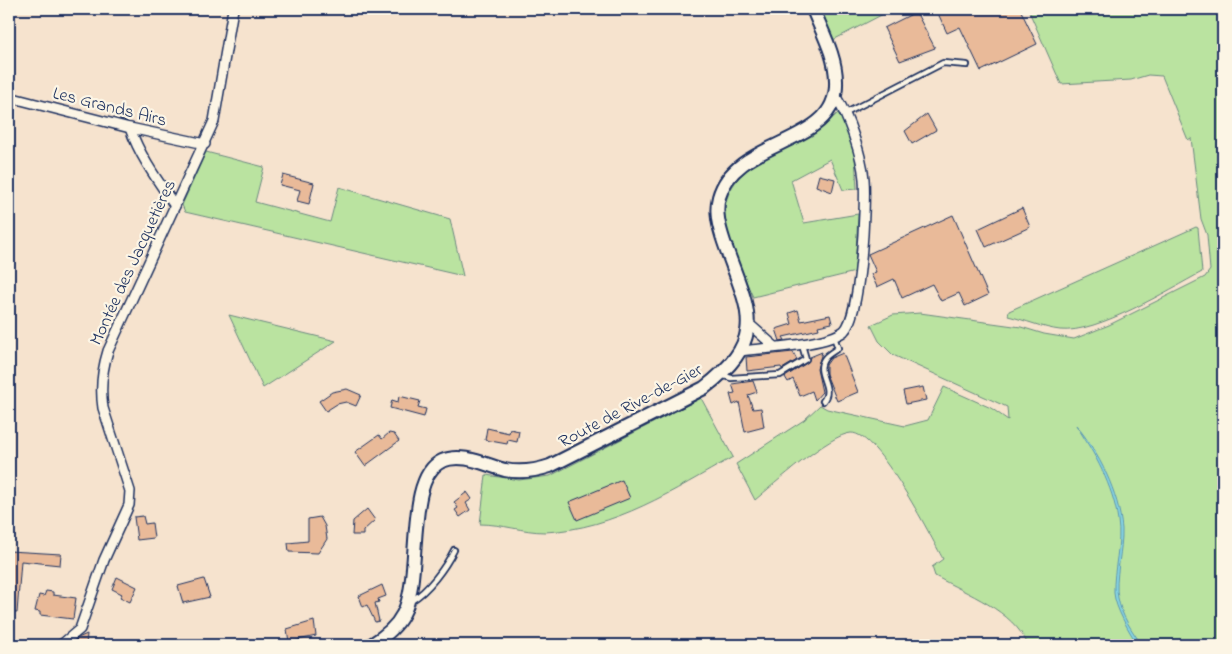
<svg xmlns="http://www.w3.org/2000/svg" width="1232" height="654" font-family="'Indie Flower',sans-serif">
	<style>
		.green { fill: #bae3a0; stroke: #6a897f }
		.water { fill: #88d7e4; stroke: #5c94ae }
		.building { fill: #e9ba99; stroke: #1b2f5e }
		.lines { fill: none; stroke-linecap: round; stroke-linejoin: round }
		.service-casing { stroke: #1b2f5e; stroke-width: 8 }
		.minor-casing { stroke: #1b2f5e; stroke-width: 12 }
		.secondary-casing { stroke: #1b2f5e; stroke-width: 16 }
		.service { stroke: #fcf5e5; stroke-width: 4.5 }
		.minor { stroke: #fcf5e5; stroke-width: 9 }
		.secondary { stroke: #fcf5e5; stroke-width: 12 }
		.labels { text-anchor: middle; stroke-width: 4.5; stroke-linejoin: round; paint-order: stroke }
		.street-label { font-size: 18px; fill: #1b2f5e; stroke: #fcf5e5 }
	</style>
	<rect width="100%" height="100%" fill="#f6e3ce"/>
	<filter id="ink" filterUnits="userSpaceOnUse"><feTurbulence type="fractalNoise" baseFrequency=".02" numOctaves="2"/><feDisplacementMap in="SourceGraphic" scale="10" xChannelSelector="R" yChannelSelector="G"/><feConvolveMatrix kernelMatrix="1 2 1 2 8 2 1 2 1" color-interpolation-filters="sRGB"/></filter>
	<g filter="url(#ink)">
		<g class="green">
			<path d="M821 9H893L833 40Z"/>
			<path d="M1028 9H1223V645H1028C1013 610 967 594 935 576L932 567 943 559C930 535 878 432 851 433 830 434 773 485 755 500L736 464 804 420 820 405 827 409 905 426 928 420 944 387 991 408 1008 420 1007 407 893 355 879 341 871 325 893 315 920 313 1021 327 1044 334 1074 339 1109 325 1205 277 1210 270 1207 235 1201 219 1191 138 1188 140 1162 76 1148 75 1131 80 1061 84Z"/>
			<path d="M838 113 844 115 855 157 857 189 843 190 830 159 791 180 804 223 858 214 855 272 753 297C727 240 699 195 767 156 783 146 802 140 818 130 826 126 832 118 838 113Z"/>
			<path d="M206 152 264 167 255 202 330 222 339 187 450 219 463 276 185 212 182 205Z"/>
			<path d="M1196 227 1198 228 1202 272C1168 290 1097 334 1060 330 1043 328 1025 320 1008 316L1009 311Z"/>
			<path d="M229 315 336 341 263 388Z"/>
			<path d="M701 398 733 457C674 490 615 529 545 532 523 532 502 524 480 524L486 475 519 480 550 476Z"/>
		</g>
		<path class="water" d="M1076 425C1099 453 1119 493 1122 529 1123 549 1114 580 1118 598 1121 615 1132 631 1142 645H1138C1130 633 1115 608 1114 593 1113 568 1122 545 1118 520 1113 486 1095 454 1076 425Z"/>
		<g class="building">
			<path d="M936 9H1020L1037 44 981 71 960 27 947 33Z"/>
			<path d="M916 12 935 48 900 61 884 28Z"/>
			<path d="M927 114 936 130 912 144 905 131Z"/>
			<path d="M283 175 314 183 309 204 297 201 300 190 280 185Z"/>
			<path d="M819 175 835 179 832 192 816 186Z"/>
			<path d="M1022 208 1030 227 986 247 978 229Z"/>
			<path d="M953 215 988 295 965 306 959 293 941 301 932 284 902 298 894 279 877 287 871 274 876 272 868 254Z"/>
			<path d="M798 310 801 321 830 315 832 323 818 326 819 329 783 337 785 340 780 341 776 329 792 324 789 313Z"/>
			<path d="M793 352 797 360 782 369 781 367 747 371 746 357Z"/>
			<path d="M822 352 817 369 822 392 815 400 812 391 800 396 793 379 788 382 785 377 808 362 810 357Z"/>
			<path d="M843 353 858 392 837 401 826 374V365L831 358Z"/>
			<path d="M753 381 757 392 748 395 753 409 761 408 764 427 745 432 739 402 733 405 730 394 735 393 732 384Z"/>
			<path d="M923 387 926 400 906 404 903 391Z"/>
			<path d="M347 389 361 395 356 406 346 402 337 404 326 411 319 401 332 392Z"/>
			<path d="M399 396 420 401 418 407 426 409 424 417 390 408 392 400 398 402Z"/>
			<path d="M487 428 509 433 510 429 519 431 517 442 508 440 507 444 485 440Z"/>
			<path d="M389 433 394 434 399 441 365 466 355 452 379 435 382 439Z"/>
			<path d="M622 480 630 498 577 520 569 502Z"/>
			<path d="M467 492 472 499 466 503 470 510 460 517 455 510 458 508 454 502Z"/>
			<path d="M367 509 375 520 363 531V535H352L353 521Z"/>
			<path d="M143 516 145 524 152 523 154 538 137 540 134 517Z"/>
			<path d="M320 517 325 526 327 539 318 553 289 552 288 543 308 541V519Z"/>
			<path d="M9 551 61 554 60 565 21 561 17 613 9 612Z"/>
			<path d="M117 577 137 587 130 602 120 597 122 594 112 589Z"/>
			<path d="M204 579 210 597 183 603 178 586Z"/>
			<path d="M382 585 386 596 378 599 379 602 375 603 379 621 375 622 367 605 363 607 359 596Z"/>
			<path d="M46 591 53 592V595L76 598 73 619 40 615V612L35 611 39 595 44 596Z"/>
			<path d="M314 621 316 636 289 642 287 629Z"/>
			<path d="M87 634 86 645H70L78 638Z"/>
		</g>
		<g class="lines">
			<defs>
				<g id="service">
					<path d="M846 113 943 63 967 65"/>
					<path d="M721 375 731 378 780 375 806 359 802 345"/>
					<path d="M823 401C835 387 813 373 825 358 828 354 834 351 838 348L834 337"/>
					<path d="M411 601C428 591 445 568 454 550"/>
				</g>
				<g id="minor">
					<path d="M9 97 130 128 205 144"/>
					<path d="M130 128C140 157 158 181 175 206"/>
					<path d="M749 324 774 346"/>
					<path d="M741 351C764 348 827 345 844 331 861 315 866 204 864 179 862 155 848 116 836 97"/>
					<path d="M61 645 80 629 104 560 129 505 130 491 103 408C100 388 102 370 108 351L214 121 233 9"/>
				</g>
				<path id="secondary" d="M371 645C384 637 396 628 403 614 423 577 404 478 442 461 462 452 486 465 505 470 521 473 535 471 550 466L704 388C771 336 747 309 724 242 719 227 715 212 719 197 736 136 839 148 836 81 836 56 822 32 813 9"/>
			</defs>
			<use href="#service" class="service-casing"/>
			<use href="#minor" class="minor-casing"/>
			<use href="#secondary" class="secondary-casing"/>
			<use href="#service" class="service"/>
			<use href="#minor" class="minor"/>
			<use href="#secondary" class="secondary"/>
		</g>
	</g>
	<g class="labels">
		<g class="street-label">
			<text transform="translate(110 106) rotate(14)" y="6">Les Grands Airs</text>
			<text transform="translate(132 262) rotate(-65)" y="6">Montée des Jacquetières</text>
			<text transform="translate(630 405) rotate(-28)" y="6">Route de Rive-de-Gier</text>
		</g>
	</g>
	<rect width="1232" height="654" fill="none" stroke="#fcf5e5" stroke-width="30"/>
	<rect x="15" y="15" width="1202" height="624" fill="none" stroke="#1b2f5e" stroke-width="2" filter="url(#ink)"/>
</svg>
